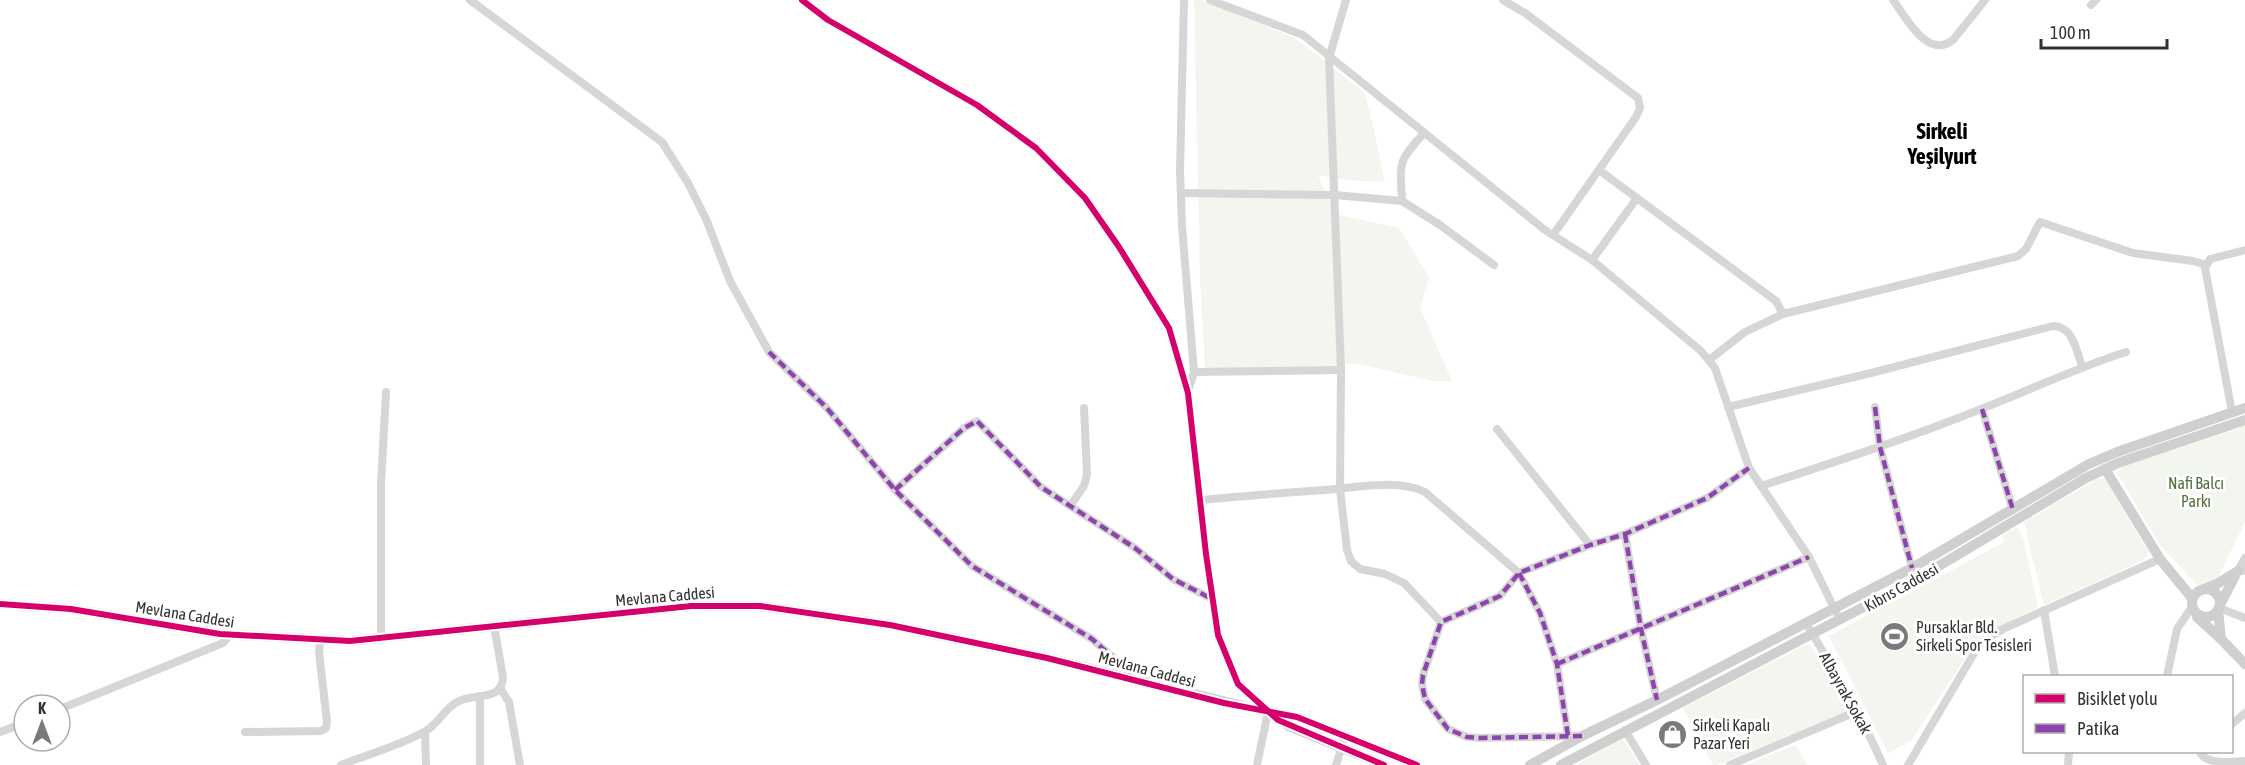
<svg xmlns="http://www.w3.org/2000/svg" width="2245" height="765" font-family="'Asap Condensed',sans-serif">
	<style>
		.green { fill: #f2f6ee }
		.lines { fill: none; stroke-linecap: round; stroke-linejoin: round }
		.street { stroke: #d6d6d6; stroke-width: 8 }
		.secondary { stroke: #cfcfcf; stroke-width: 10 }
		.quiet { stroke: #8e44ad; stroke-width: 4.5; stroke-dasharray: 9 4.5; stroke-linecap: butt }
		.cycleway-casing { stroke: #fff; stroke-width: 10 }
		.cycleway { stroke: #d6006c; stroke-width: 6 }
		.labels { text-anchor: middle; stroke-width: 6; stroke-linejoin: round; paint-order: stroke }
		.park-label { font-size: 16px; fill: #53703c; stroke: #fff }
		.street-label { font-size: 16px; fill: #323232; stroke: #fff }
		.poi-label { font-size: 16px; fill: #323232; stroke: #fff; text-anchor: start }
		.district-label { font-size: 22px; font-weight: bold; fill: #000; stroke: #fff }
	</style>
	<rect width="100%" height="100%" fill="#fff"/>
	<g class="green">
		<path d="M1194 0H1202L1295 38 1364 92 1370 113 1385 182 1345 180 1318 175 1335 214 1399 228 1429 277 1420 308 1452 381H1433L1354 363 1286 371H1205L1200 278Z"/>
		<path d="M2245 426V522L2218 577 2214 581 2197 585 2160 545 2117 473 2122 467Z"/>
		<path d="M2097 479H2105L2149 553 2142 561 2044 605 2024 522Z"/>
		<path d="M2017 527 2023 538 2038 607 1983 635 1977 640 1911 741 1888 753 1829 636 2004 542 2001 536Z"/>
		<path d="M1807 644 1811 645 1849 711 1717 765H1713L1683 708Z"/>
		<path d="M1622 738 1640 765H1576Z"/>
		<path d="M1796 745 1807 765H1746L1790 747Z"/>
	</g>
	<g class="lines">
		<g class="street">
			<path d="M470 0 662 142 688 183 706 219 730 281 769 352 826 407 895 490 972 566 1092 639 1116 660 1132 678"/>
			<path d="M802 0 828 20 977 105 1036 148 1085 198 1119 247 1169 328 1188 393 1206 554 1218 635 1238 684 1268 712 1257 765"/>
			<path d="M1184 0 1180 170 1182 226 1194 372 1188 391"/>
			<path d="M1210 0 1303 35 1545 230 1592 260 1701 351 1715 368 1749 468 1809 557 1840 620"/>
			<path d="M1346 0 1329 58 1341 370 1340 489 1347 550 1351 561 1360 569 1385 574 1404 583 1441 622"/>
			<path d="M1503 0 1525 13 1638 98 1640 108 1636 117 1553 235"/>
			<path d="M1893 0C1906 17 1927 60 1953 40L1985 0"/>
			<path d="M2091 5 2096 0"/>
			<path d="M1599 170 1776 301 1783 314"/>
			<path d="M1181 193 1335 195 1402 201 1440 225 1494 265"/>
			<path d="M1402 201C1400 162 1397 163 1424 133"/>
			<path d="M1592 260 1637 198"/>
			<path d="M1709 360 1745 332 1783 314 2018 256 2026 249 2040 222 2133 253 2193 261 2206 265"/>
			<path d="M1194 372 1341 370"/>
			<path d="M1728 407 1871 373 2053 326C2073 326 2076 350 2082 366"/>
			<path d="M1875 407 1880 447 1912 568"/>
			<path d="M1982 409 2013 510"/>
			<path d="M2232 412 2205 268 2210 259 2245 250"/>
			<path d="M1497 429 1590 545"/>
			<path d="M1761 486C1835 462 1909 438 1981 409 2030 390 2076 368 2126 352"/>
			<path d="M895 490 964 428 977 421 1041 487 1135 548 1173 579 1212 599"/>
			<path d="M1200 500C1241 496 1283 493 1325 490 1353 488 1399 478 1425 492L1519 573 1540 613 1557 664 1568 736"/>
			<path d="M1070 506 1084 486 1087 475 1084 408"/>
			<path d="M1625 534 1641 629 1657 700"/>
			<path d="M2245 558 2238 571H2245"/>
			<path d="M2219 608 2245 618"/>
			<path d="M2044 610 2055 676"/>
			<path d="M1806 623 1858 711 1883 765"/>
			<path d="M381 639V484L386 392"/>
			<path d="M1557 664 1809 557"/>
			<path d="M2167 676 2177 629 2192 607"/>
			<path d="M500 688 509 702 520 765"/>
			<path d="M60 709 223 643 229 635"/>
			<path d="M2232 724 2245 713"/>
			<path d="M1625 730 1646 765"/>
			<path d="M0 732 24 723"/>
			<path d="M245 732 321 731 326 728 327 722 319 652 320 641"/>
			<path d="M425 732 426 765"/>
			<path d="M1579 736 1480 738 1467 737 1448 729 1425 699 1422 684 1423 675 1441 622 1500 596 1519 573 1590 545 1625 534 1707 498 1749 468"/>
			<path d="M2200 752C2206 765 2230 762 2245 761"/>
			<path d="M341 765C369 754 398 746 424 732 438 725 445 707 459 701 475 693 502 702 503 677L494 626"/>
			<path d="M480 765V696"/>
			<path d="M1336 765 1345 737"/>
			<path d="M1730 765 1858 711"/>
			<path d="M1908 765 1976 650 1984 640 2005 628 2160 559"/>
			<path d="M2068 765 2069 752"/>
		</g>
		<g class="secondary">
			<path d="M2105 469 2160 559 2192 598"/>
			<circle cx="2206" cy="603" r="14"/>
			<path d="M2204 589 2217 584 2238 571"/>
			<path d="M0 604 71 609 220 634 350 641 691 606H760L890 625 1047 658 1268 712 1289 726 1384 765"/>
			<path d="M2220 605 2236 574"/>
			<path d="M2197 617 2221 639 2218 610"/>
			<path d="M2221 639 2245 664"/>
			<path d="M1268 712 1297 717 1417 765"/>
			<path d="M1530 765 1582 736 1657 700 1912 568 2089 464 2117 452 2245 408"/>
			<path d="M1561 765 1917 579 2086 478 2118 463 2245 420"/>
		</g>
		<g class="quiet">
			<path d="M769 352 826 407 895 490 972 566 1092 639 1116 660 1132 678"/>
			<path d="M1875 407 1880 447 1912 568"/>
			<path d="M1982 409 2013 510"/>
			<path d="M895 490 964 428 977 421 1041 487 1135 548 1173 579 1212 599"/>
			<path d="M1625 534 1641 629 1657 700"/>
			<path d="M1519 573 1540 613 1557 664 1568 736"/>
			<path d="M1557 664 1809 557"/>
			<path d="M1582 736 1480 738 1467 737 1448 729 1425 699 1422 684 1423 675 1441 622 1500 596 1519 573 1590 545 1625 534 1707 498 1749 468"/>
		</g>
		<defs>
			<g id="cycleway">
				<path d="M802 0 828 20 977 105 1036 148 1085 198 1119 247 1169 328 1188 393 1206 554 1218 635 1238 684 1278 720 1384 765"/>
				<path d="M0 604 71 609 220 634 350 641 691 606H760L890 625 1047 658 1224 703 1297 717 1417 765"/>
			</g>
		</defs>
		<use href="#cycleway" class="cycleway-casing"/>
		<use href="#cycleway" class="cycleway"/>
	</g>
	<defs>
		<symbol id="stadium-disc" viewBox="-11 -11 22 22"><circle r="9.5" fill="#7a7a7a" stroke="#fff"/><path d="M0-5a6.5 5 0 1 0 0 10a6.5 5 0 1 0 0-10ZM-3.5-1.8h7v3.6h-7Z" fill="#fff"/></symbol>
		<symbol id="shop-disc" viewBox="-11 -11 22 22"><circle r="9.5" fill="#7a7a7a" stroke="#fff"/><path d="M-5-2.5h2.3a2.7 3.5 0 0 1 5.4 0H5L5.5 6h-11ZM-1.5-2.5h3a1.5 2.3 0 0 0-3 0Z" fill="#fff"/></symbol>
	</defs>
	<g fill-rule="evenodd">
		<use href="#stadium-disc" x="1878" y="620" width="33" height="33"/>
		<use href="#shop-disc" x="1656" y="718" width="33" height="33"/>
	</g>
	<g class="labels">
		<g class="park-label">
			<text x="2196" y="489">Nafi Balcı<tspan x="2196" dy="18">Parkı</tspan></text>
		</g>
		<g class="street-label">
			<text transform="translate(1901 587) rotate(-29)" y="6">Kıbrıs Caddesi</text>
			<text transform="translate(665 596) rotate(-5)" y="6">Mevlana Caddesi</text>
			<text transform="translate(185 614) rotate(9)" y="6">Mevlana Caddesi</text>
			<text transform="translate(1147 669) rotate(15)" y="6">Mevlana Caddesi</text>
			<text transform="translate(1846 693) rotate(61)" y="6">Albayrak Sokak</text>
		</g>
		<g class="poi-label">
			<text x="1916" y="633">Pursaklar Bld.<tspan x="1916" dy="18">Sirkeli Spor Tesisleri</tspan></text>
			<text x="1693" y="731">Sirkeli Kapalı<tspan x="1693" dy="18">Pazar Yeri</tspan></text>
		</g>
		<g class="district-label">
			<text x="1942" y="139">Sirkeli<tspan x="1942" dy="25">Yeşilyurt</tspan></text>
		</g>
	</g>
	<rect x="2023" y="675" width="210" height="78" fill="#ffffff" stroke="#adadad" stroke-width="1.5"/>
	<rect x="2035" y="694" width="30" height="9" fill="#d6006c" stroke="#adadad" stroke-width="1.5"/>
	<text x="2077" y="705" font-size="18" fill="#323232">Bisiklet yolu</text>
	<rect x="2035" y="724" width="30" height="9" fill="#8e44ad" stroke="#adadad" stroke-width="1.5"/>
	<text x="2077" y="735" font-size="18" fill="#323232">Patika</text>
	<g transform="translate(42 723)"><circle r="28" fill="#ffffff" stroke="#adadad" stroke-width="1.5"/>
	<path d="M0-4.5L10 22L0 15L-10 22Z" fill="#7a7a7a"/>
	<text y="-9" font-size="16" font-weight="bold" text-anchor="middle" fill="#323232">K</text>
	</g>
	<path d="M2041 39v9h126v-9" fill="none" stroke="#323232" stroke-width="3"/>
	<text x="2050" y="39" font-size="18" fill="#323232" stroke="#ffffff" stroke-width="4.5" paint-order="stroke">100 m</text>
</svg>
